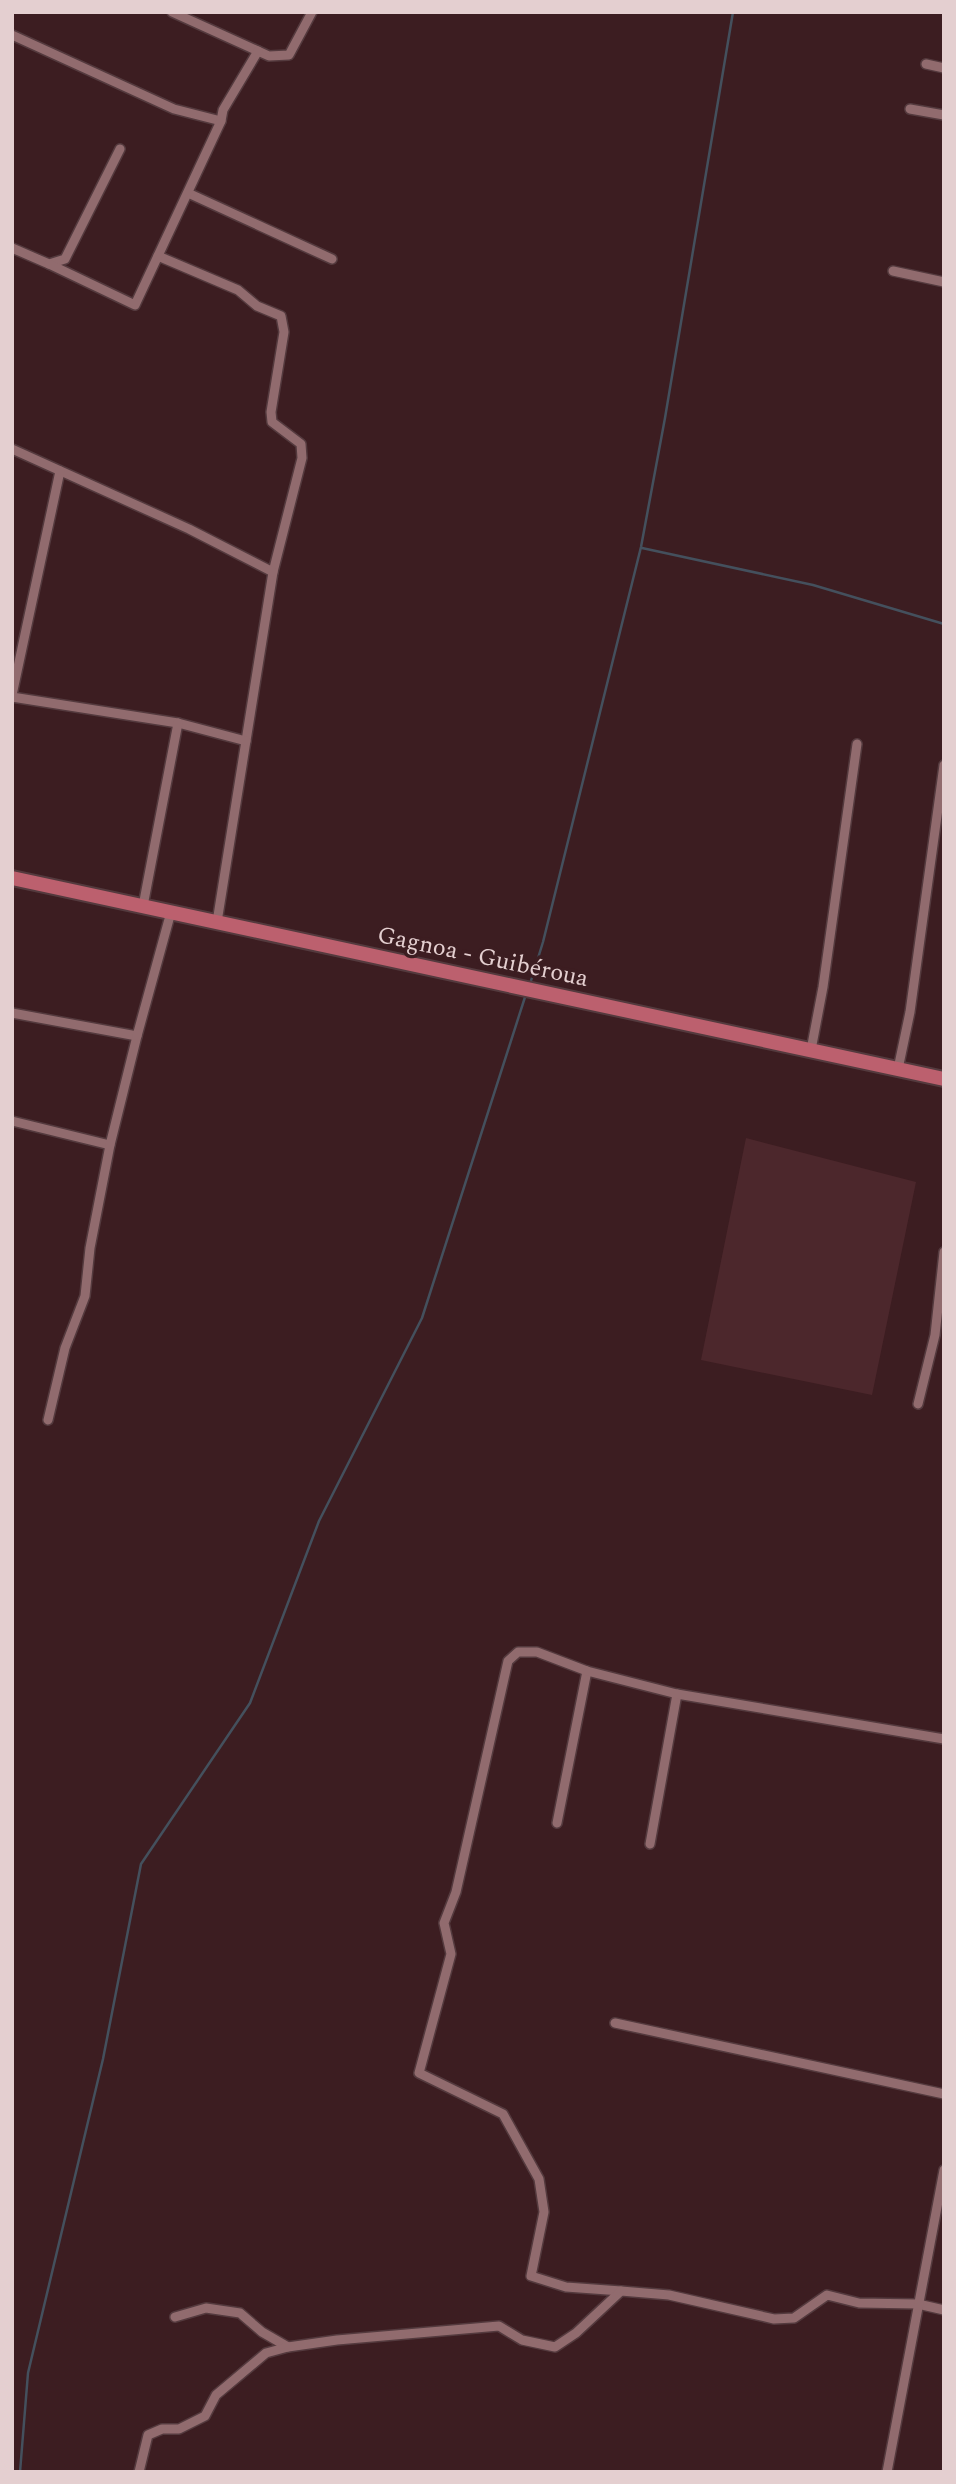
<svg xmlns="http://www.w3.org/2000/svg" width="956" height="2484" font-family="Spectral,serif">
	<style>
		.built { fill: #4c272c }
		.lines { fill: none; stroke-linecap: round; stroke-linejoin: round }
		.stream { stroke: #44505d; stroke-width: 2.5 }
		.minor-casing { stroke: #543a3e; stroke-width: 12 }
		.primary-casing { stroke: #543a3e; stroke-width: 18 }
		.minor { stroke: #916b6e; stroke-width: 9 }
		.primary { stroke: #bc606e; stroke-width: 14 }
		.labels { text-anchor: middle; stroke-width: 7; stroke-linejoin: round; paint-order: stroke }
		.street-label { font-size: 24px; fill: #e4cfd0; stroke: #3c1d21 }
	</style>
	<rect width="100%" height="100%" fill="#3c1d21"/>
	<path class="built" d="M746 1138 916 1182 872 1395 701 1360Z"/>
	<g class="lines">
		<g class="stream">
			<path d="M642 548 813 585 944 624"/>
			<path d="M530 984 543 942 641 547 665 418 733 12"/>
			<path d="M20 2472 28 2373 103 2059 141 1864 250 1703 319 1521 422 1318 526 994"/>
		</g>
		<defs>
			<g id="minor">
				<path d="M172 12 269 56 289 55 312 12"/>
				<path d="M12 35 174 109 221 121"/>
				<path d="M926 64 944 68"/>
				<path d="M910 109 944 115"/>
				<path d="M188 193 332 259"/>
				<path d="M12 248 49 264 65 259 120 149"/>
				<path d="M158 256 238 290 257 306 281 316 284 332 271 412 272 422 301 444 302 458 273 572 217 922"/>
				<path d="M49 264 135 305 221 121 223 110 258 51"/>
				<path d="M893 271 944 282"/>
				<path d="M12 449 189 529 273 572"/>
				<path d="M12 695 60 471"/>
				<path d="M12 697 178 723 246 741"/>
				<path d="M143 906 178 723"/>
				<path d="M12 1013 137 1036"/>
				<path d="M811 1050 823 987 857 744"/>
				<path d="M898 1069 910 1012 944 765"/>
				<path d="M12 1121 110 1145"/>
				<path d="M918 1404 935 1335 944 1252"/>
				<path d="M48 1420 65 1348 85 1296 90 1248 110 1145 137 1036 171 912"/>
				<path d="M557 1823 587 1671"/>
				<path d="M650 1844 677 1694"/>
				<path d="M615 2023 944 2094"/>
				<path d="M621 2291 566 2287 531 2276 544 2212 539 2179 503 2114 419 2073 451 1954 444 1923 456 1892 508 1661 518 1652H537L587 1671 677 1694 944 1739"/>
				<path d="M175 2317 206 2308 240 2313 262 2332 288 2347"/>
				<path d="M139 2472 148 2435 162 2429H179L205 2416 216 2395 266 2353 288 2347 337 2340 499 2326 522 2340 555 2347 576 2333 621 2291 669 2295 774 2319 794 2318 827 2295 859 2303 918 2304 944 2310"/>
				<path d="M887 2472 944 2170"/>
			</g>
			<path id="primary" d="M12 878 944 1079"/>
		</defs>
		<use href="#minor" class="minor-casing"/>
		<use href="#primary" class="primary-casing"/>
		<use href="#minor" class="minor"/>
		<use href="#primary" class="primary"/>
	</g>
	<g class="labels">
		<g class="street-label">
			<text transform="translate(483 956) rotate(12)" y="8">Gagnoa - Guibéroua</text>
		</g>
	</g>
	<rect width="956" height="2484" fill="none" stroke="#e4cfd0" stroke-width="28"/>
</svg>
